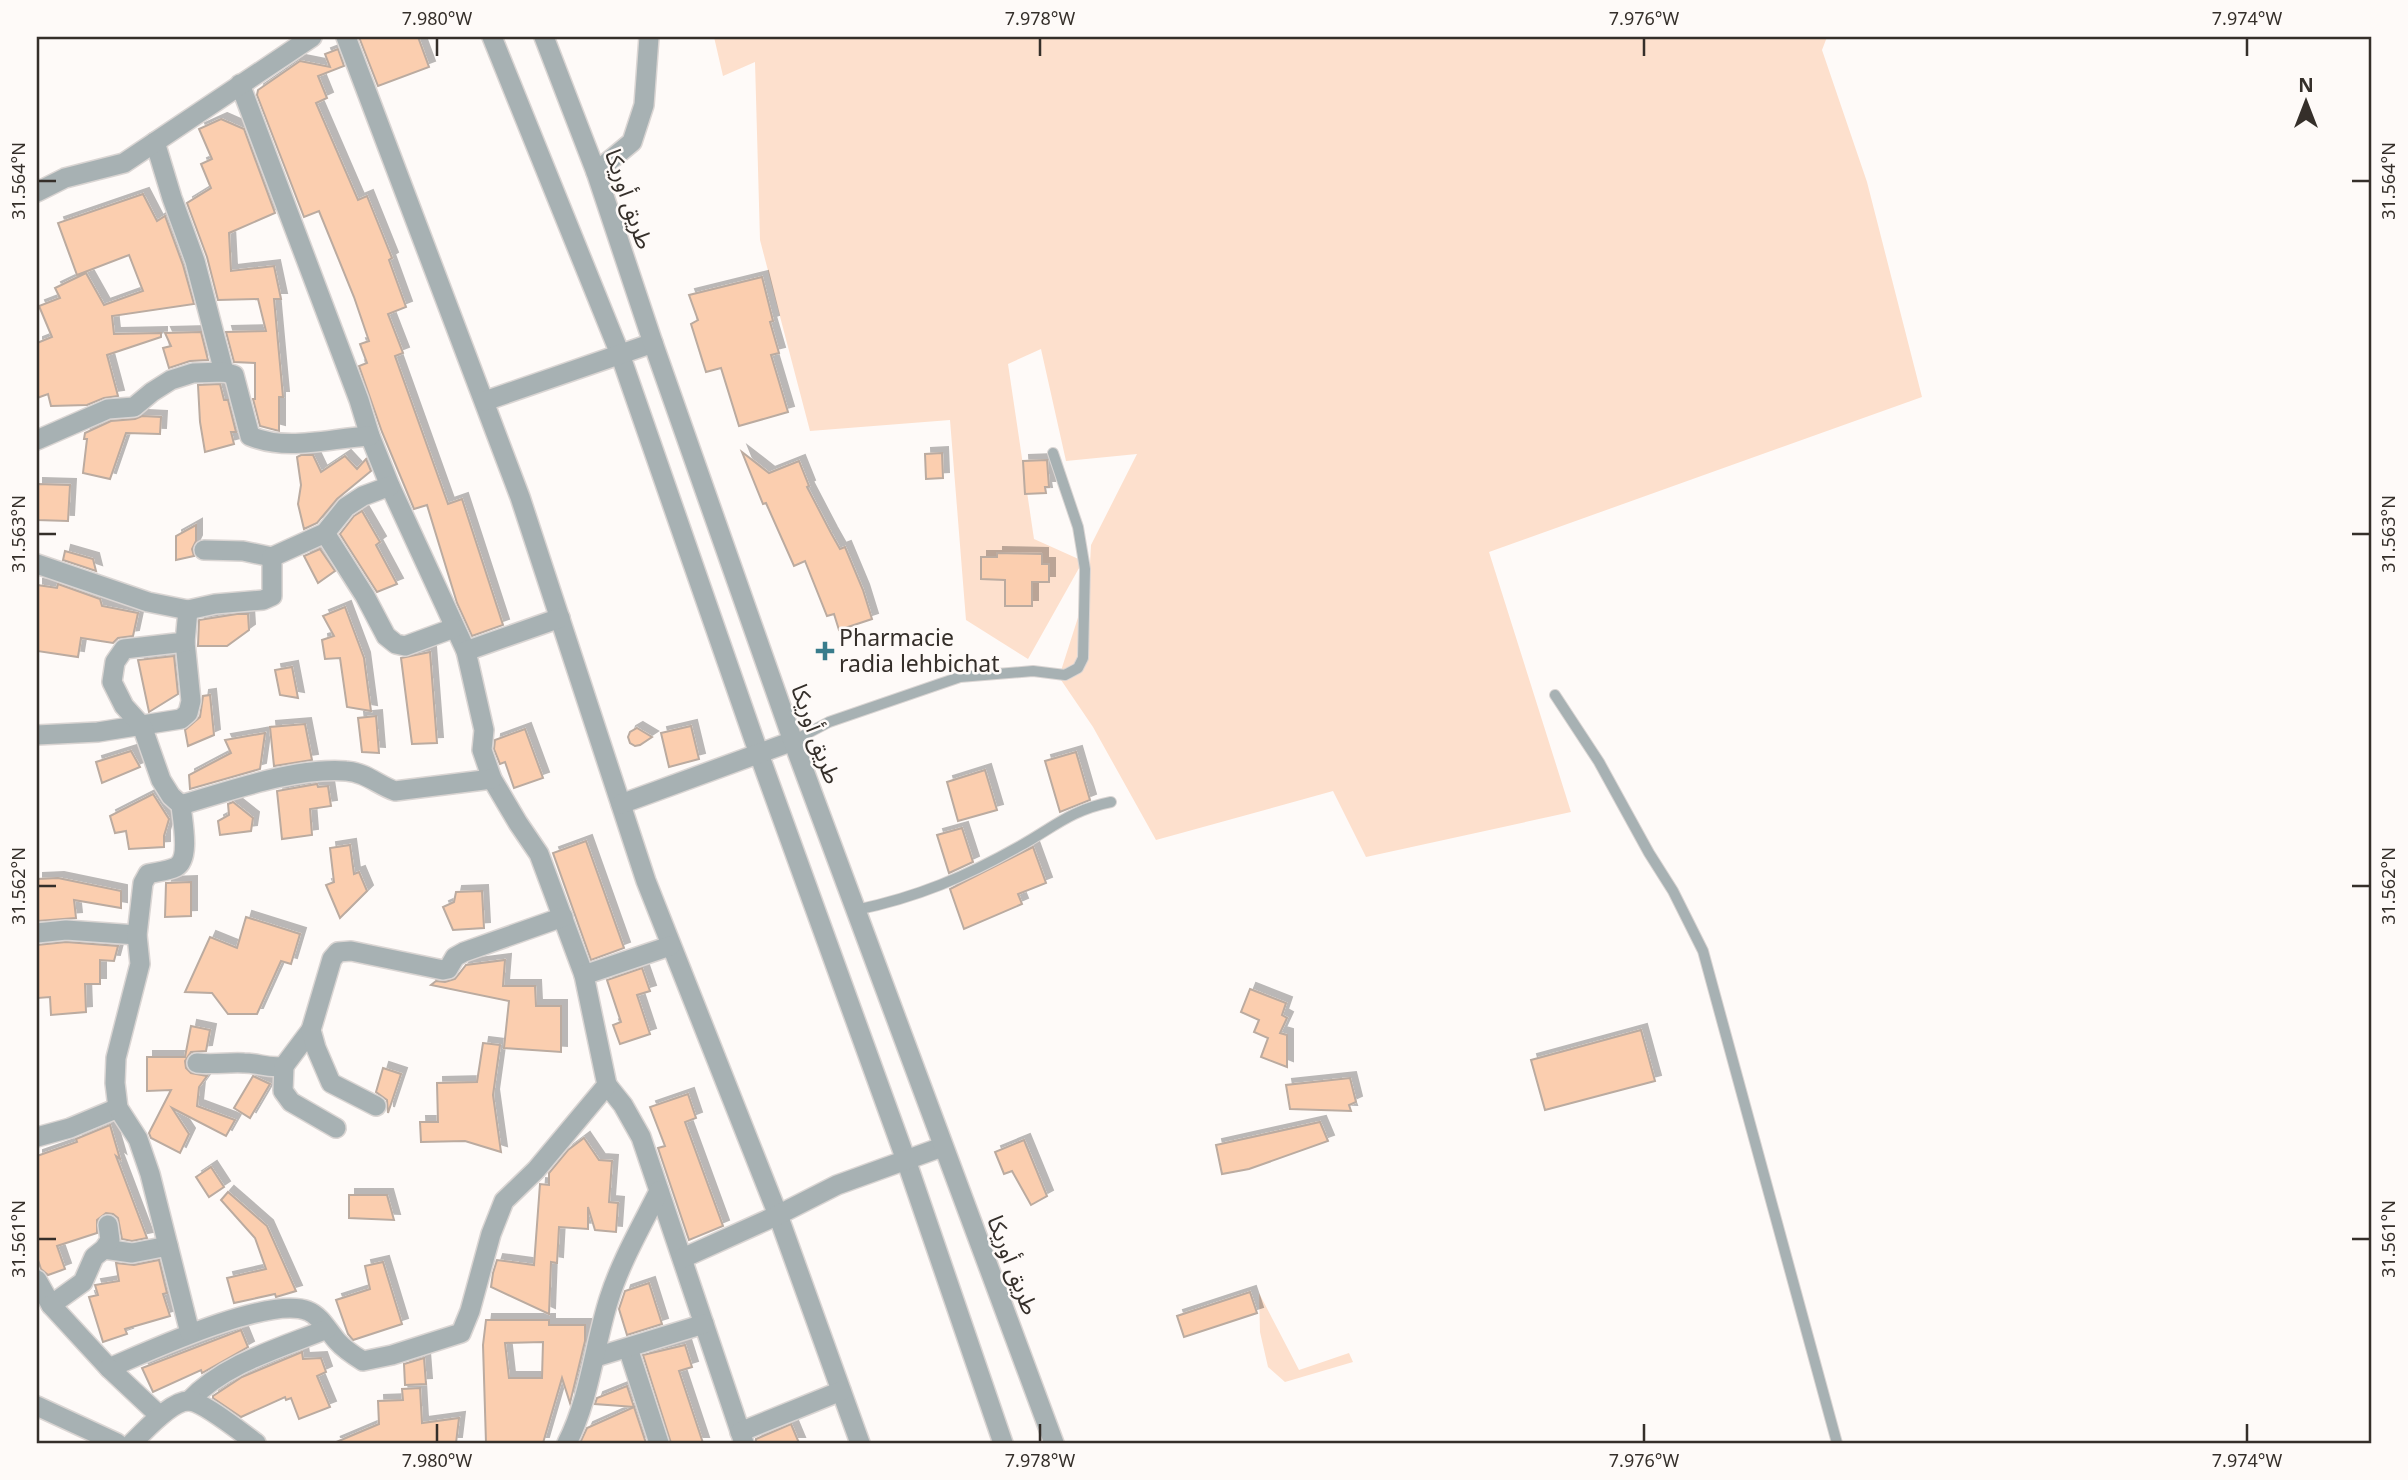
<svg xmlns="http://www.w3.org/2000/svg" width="2408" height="1480" font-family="'Noto Sans','Noto Sans Arabic',sans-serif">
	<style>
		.green { fill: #fde0cd }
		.building { fill: #fbceaf; stroke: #bbaba0; stroke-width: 2; fill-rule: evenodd; filter: url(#shadow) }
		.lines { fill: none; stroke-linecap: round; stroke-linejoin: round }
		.service-casing { stroke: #dad5d3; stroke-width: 12 }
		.minor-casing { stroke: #dad5d3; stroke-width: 22 }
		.tertiary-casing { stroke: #dad5d3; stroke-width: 22 }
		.service { stroke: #a7b1b3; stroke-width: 10 }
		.minor { stroke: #a7b1b3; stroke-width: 19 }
		.tertiary { stroke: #a7b1b3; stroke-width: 19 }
		.ticks { fill: none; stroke: #352f2a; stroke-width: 2.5 }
		.poi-dot { fill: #387c8c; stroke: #fefaf8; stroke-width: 2.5 }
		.labels { text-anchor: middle; stroke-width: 5; stroke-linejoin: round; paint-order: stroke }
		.street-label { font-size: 23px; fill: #352f2a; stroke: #fefaf8 }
		.poi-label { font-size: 23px; fill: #352f2a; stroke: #fefaf8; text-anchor: start }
		.neatline { fill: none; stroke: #352f2a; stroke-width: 2.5 }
		.ticks-label { font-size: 18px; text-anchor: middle; fill: #352f2a }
	</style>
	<defs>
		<filter id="shadow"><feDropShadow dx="6" dy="-6" stdDeviation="0" flood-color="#0004"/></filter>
	</defs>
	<rect width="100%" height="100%" fill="#fefaf8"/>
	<g class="green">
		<path d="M714 37H1827L1822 50 1867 182 1922 397 1489 552 1571 812 1366 857 1333 791 1156 840 1093 727 1059 677 1089 583 1091 545 1137 454 1066 461 1041 349 1008 364 1034 539 1083 561 1028 659 966 620 950 420 810 431 760 240 755 62 723 76Z"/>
		<path d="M1259 1293 1299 1370 1349 1353 1353 1362 1285 1382 1268 1367 1260 1332Z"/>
	</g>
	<g class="building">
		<path d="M359 37H418L429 67 378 86Z"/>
		<path d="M338 49 344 66 318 76 327 98 316 103 358 200 367 196 392 258 389 260 406 307 388 314 403 353 395 356 448 504 462 499 503 625 472 636 457 603 427 505 414 509 382 432 359 366 367 363 360 344 369 341 354 297 319 211 304 217 257 95 258 90 300 61 330 67 325 54Z"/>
		<path d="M221 119 244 129 275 213 229 233 231 271 274 266 281 299H274L283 397H279V431L260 426 253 399H255V363L234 362 226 332 266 331 258 299 218 300 207 257 187 203 211 188 201 164 212 159 199 129Z"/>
		<path d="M143 194 157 221 165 216 183 265 194 304 112 316 114 334 161 333V337L107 355 118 396 104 398 87 405 51 406 48 394 37 398V343L52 337 39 306 60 298 55 288 86 273 104 305 143 291 129 255 77 275 58 223Z"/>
		<path d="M762 277 773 321 770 322 779 353 771 355 788 412 739 426 721 368 706 372 691 324 698 320 689 295Z"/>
		<path d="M201 332 208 360 190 361 169 368 163 348 171 346 165 333Z"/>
		<path d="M220 384 224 400H228L236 432H231L234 444 205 452 200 422 198 385Z"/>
		<path d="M142 416 161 417 160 434 126 433 110 479 83 473 87 439H84L85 433 111 421 135 419Z"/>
		<path d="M742 452 769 473 799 461 809 486 807 487 831 533 840 549 845 547 863 590 872 619 839 630 834 614 827 616 805 561 794 566 766 503 763 504Z"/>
		<path d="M942 453 943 478 926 479 925 454Z"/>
		<path d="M301 455H313L321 472 345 456 357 469 366 459 371 471 337 499 317 523 304 529 298 504 301 485 297 457Z"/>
		<path d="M1047 460 1049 487H1045L1046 493 1025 494 1023 461Z"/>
		<path d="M37 484 70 485 68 521 37 520Z"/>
		<path d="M362 511 380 542 376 545 397 584 377 592 340 534 354 516Z"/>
		<path d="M196 525V541L192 549 194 556 176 560V536Z"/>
		<path d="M320 549 335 571 318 583 304 556Z"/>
		<path d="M65 551 93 559 96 571 63 560Z"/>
		<path d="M997 553 1042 554V564H1049V582H1032V606H1005V580L981 579V557H997Z"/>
		<path d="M58 584 100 599 102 606 138 613 133 636 118 638 113 643 81 638 78 657 37 651V585L57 588Z"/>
		<path d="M345 607 364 658 371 711 347 707 340 658 325 659 322 640 334 636 323 616Z"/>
		<path d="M237 614H248L249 630 227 646H198L199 620Z"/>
		<path d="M430 652 437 743 412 744 401 658Z"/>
		<path d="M174 656 178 694 149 712 138 660Z"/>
		<path d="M292 667 298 698 280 695 275 670Z"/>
		<path d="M210 695 214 735 188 746 185 730 200 717 203 696Z"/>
		<path d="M376 716 379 753 362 752 358 718Z"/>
		<path d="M305 724 312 760 274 766 270 727Z"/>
		<path d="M691 726 699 759 669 767 661 733Z"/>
		<path d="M637 728 652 737 640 745 635 746 630 743 628 737 630 732Z"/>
		<path d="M525 729 543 778 514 788 505 762 500 764 494 749 495 740Z"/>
		<path d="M265 733 260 769 190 789 189 775 231 753 225 740Z"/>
		<path d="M131 751 140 767 102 783 96 762Z"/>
		<path d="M1076 752 1090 800 1060 812 1045 761Z"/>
		<path d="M985 770 997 810 958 821 947 782Z"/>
		<path d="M317 784 318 787 328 786 331 806 310 809 312 835 282 839 277 791Z"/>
		<path d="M153 794 169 819 164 836V847L129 849 126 831 115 833 110 816Z"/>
		<path d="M233 802 253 818 251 831 220 835 218 821 229 815 228 804Z"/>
		<path d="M962 828 973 862 949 873 937 835Z"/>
		<path d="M586 841 624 948 591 960 553 853Z"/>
		<path d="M350 845 354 874 359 872 367 891 340 918 326 885 334 882 330 848Z"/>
		<path d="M1033 847 1046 883 1018 894 1022 904 964 929 950 889Z"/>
		<path d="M58 878 121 891V908L74 900 76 918 37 921V879Z"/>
		<path d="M191 882V916L165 917 166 883Z"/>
		<path d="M482 891 484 928 453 930 443 907 454 902 456 892Z"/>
		<path d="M246 917 300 934 291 964 281 961 257 1014H228L212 993 185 992 210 937 237 948Z"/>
		<path d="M66 942 118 946 114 961 100 960V984H85L86 1012 51 1015 50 997 38 998 37 945Z"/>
		<path d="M505 960 503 986H535L536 1006H561V1052L504 1048 509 1001 431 985 436 981 445 982 455 979 466 965Z"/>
		<path d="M642 968 650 991 637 995 650 1034 620 1044 613 1025 621 1022 607 980Z"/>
		<path d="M1250 989 1286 1003 1282 1015 1287 1018 1280 1033 1287 1035V1067L1261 1057 1268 1038 1254 1032 1259 1020 1241 1012Z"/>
		<path d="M191 1026 210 1030 206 1051 191 1052 185 1061 186 1068 191 1073 207 1076 199 1087 197 1106 235 1120 226 1136 172 1108 189 1134 180 1153 151 1138 149 1133 171 1090 147 1091V1057H185Z"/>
		<path d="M1641 1030 1655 1081 1545 1110 1531 1060Z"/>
		<path d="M483 1043 500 1045 493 1095 501 1152 465 1141 421 1142 420 1122H438L437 1083 477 1082Z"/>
		<path d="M383 1068 401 1074 388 1113 387 1100 376 1092Z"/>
		<path d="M253 1076 270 1084 250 1118 234 1108Z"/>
		<path d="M1350 1078 1356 1102 1349 1105 1351 1111 1290 1109 1286 1085Z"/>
		<path d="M688 1094 696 1118 685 1122 723 1226 689 1240 658 1148 665 1146 650 1107Z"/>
		<path d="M1320 1122 1328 1141 1249 1169 1222 1174 1216 1145Z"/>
		<path d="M110 1125 120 1159 116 1156 147 1238 132 1241 122 1239 118 1218 113 1214 106 1213 97 1220V1233L57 1246 65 1269 48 1275 41 1269 37 1257V1156L77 1142 76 1139Z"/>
		<path d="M584 1138 599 1160 612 1161 609 1202 618 1203 616 1232 595 1230 588 1207V1229L559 1227 557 1263 551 1262 549 1314 491 1287 493 1273 497 1260 534 1265 540 1184 549 1185V1173L568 1150Z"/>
		<path d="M1024 1140 1047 1196 1031 1205 1012 1171 1004 1174 995 1152Z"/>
		<path d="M211 1167 224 1187 209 1197 196 1177Z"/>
		<path d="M228 1192 267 1226 296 1291 276 1297 275 1294 234 1303 227 1278 266 1269 255 1238 221 1200Z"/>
		<path d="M349 1195H387L394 1220 349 1218Z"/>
		<path d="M159 1260 167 1293 163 1294 170 1316 125 1329 127 1334 103 1342 89 1297 98 1295 95 1285 119 1281 116 1263 134 1265Z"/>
		<path d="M383 1262 402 1324 353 1340 348 1334 336 1300 370 1289 365 1266Z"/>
		<path d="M649 1283 662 1324 627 1335 619 1309 625 1291Z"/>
		<path d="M1250 1292 1257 1313 1184 1337 1177 1316Z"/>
		<path d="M486 1320H549V1325H585V1341L570 1403 562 1378 543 1443H486L483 1345ZM543 1342 542 1378H509L505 1343Z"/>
		<path d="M241 1330 248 1347 202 1373 201 1370 153 1392 142 1368Z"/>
		<path d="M685 1345 692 1367 679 1371 703 1443H671L643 1355Z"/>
		<path d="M302 1352 303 1359 321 1358 326 1372 317 1376 330 1407 299 1419 291 1398 286 1400 285 1397 241 1417 213 1398V1396L242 1377Z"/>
		<path d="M424 1358 426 1384 405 1385 404 1364Z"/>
		<path d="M627 1386 634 1407 595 1404 597 1398Z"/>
		<path d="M420 1388 422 1423 459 1418 456 1443H334L379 1424 378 1401 403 1400 402 1389Z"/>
		<path d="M634 1407 646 1443H580L587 1428Z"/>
		<path d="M791 1424 799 1443H756V1439Z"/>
	</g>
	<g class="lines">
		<defs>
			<g id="service">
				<path d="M1555 695 1599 762 1649 853 1673 891 1703 951 1837 1443"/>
				<path d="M793 741 829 722 960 677 1033 671 1065 675 1078 668 1083 658 1085 569 1078 527 1053 453"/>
				<path d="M856 910C918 897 965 877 1020 846 1054 827 1071 810 1111 802"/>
			</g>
			<g id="minor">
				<path d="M346 37 520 497 646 881 778 1215 860 1443"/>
				<path d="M492 37 620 354 759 754 906 1160 1003 1443"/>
				<path d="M240 84 359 400 370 436 390 486 466 651"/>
				<path d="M155 142 172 198 195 261 224 372"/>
				<path d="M596 172 632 142 644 105 649 37"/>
				<path d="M37 192 65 178 124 163 312 37"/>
				<path d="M485 401 653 343"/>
				<path d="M37 440 108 409 134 407 152 392 171 380 193 373 224 372 234 375 250 436C288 452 330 438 370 436"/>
				<path d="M325 533 365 596 386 636 396 644 405 646 454 628"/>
				<path d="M204 550 243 551 272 557"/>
				<path d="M37 564 148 602 188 610"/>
				<path d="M560 618 466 651 484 730 482 750 492 779 518 823 539 854 584 975"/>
				<path d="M37 735 98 732 181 719 188 713 191 701 185 642"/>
				<path d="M621 804 793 741"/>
				<path d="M181 805C229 791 296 767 346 771 365 772 378 785 395 791L492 779"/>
				<path d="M37 933 66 930 137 935"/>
				<path d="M197 1063C215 1065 228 1062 244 1063 258 1063 270 1069 284 1066L311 1030"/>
				<path d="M284 1066 283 1091 291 1102 336 1128"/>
				<path d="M607 1085 623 1105 641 1137 744 1443"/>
				<path d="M376 1106 331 1083 316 1048 311 1030 332 959 338 952 351 951 443 970 448 969 455 957 464 952 563 917"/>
				<path d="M37 1137 70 1128 118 1108"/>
				<path d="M104 1249 132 1253 168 1246"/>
				<path d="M683 1258 778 1215 837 1185 942 1147"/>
				<path d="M37 1280 51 1305 109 1368C149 1351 269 1295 308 1311 321 1316 328 1331 337 1341 344 1349 353 1355 363 1361L392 1355 461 1333 470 1311 491 1234 504 1201 536 1170 607 1085 584 975 670 946"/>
				<path d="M51 1305 83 1282 94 1257 104 1249 110 1240 108 1225"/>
				<path d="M190 1333 150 1174 138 1139 118 1108 115 1083 116 1058 140 964 137 935 143 883 148 874C156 872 168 871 176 867 191 859 182 819 181 805L171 796 161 780 142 726 124 706 112 682 115 662 124 649 185 642 188 610 215 604 263 600 272 596V557L325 533 346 507 363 496 390 486"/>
				<path d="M628 1348 659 1443"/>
				<path d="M596 1357 704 1324"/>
				<path d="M109 1368 160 1416"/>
				<path d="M189 1401C225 1363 280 1348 327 1329"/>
				<path d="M37 1406 117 1443"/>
				<path d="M740 1432 841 1391"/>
				<path d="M132 1443C144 1432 172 1399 190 1401 205 1403 242 1433 256 1443"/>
				<path d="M567 1443C590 1398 594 1346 609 1299 621 1261 641 1227 659 1191"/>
			</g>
			<path id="tertiary" d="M544 37 596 172 653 343 793 741 1054 1443"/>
		</defs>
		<use href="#service" class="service-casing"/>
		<use href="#minor" class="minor-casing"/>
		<use href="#tertiary" class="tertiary-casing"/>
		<use href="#service" class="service"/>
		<use href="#minor" class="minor"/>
		<use href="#tertiary" class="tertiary"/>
	</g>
	<path class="ticks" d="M437 38V56M1040 38V56M1644 38V56M2247 38V56M38 181H56M2352 181H2370M38 534H56M2352 534H2370M38 886H56M2352 886H2370M38 1239H56M2352 1239H2370M437 1424V1442M1040 1424V1442M1644 1424V1442M2247 1424V1442"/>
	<path class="poi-dot" d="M821.5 640.5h7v7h7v7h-7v7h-7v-7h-7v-7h7z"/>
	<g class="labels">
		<g class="street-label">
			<text transform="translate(629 199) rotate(71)" y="8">طريق أوريكا</text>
			<text transform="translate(816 734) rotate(70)" y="8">طريق أوريكا</text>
			<text transform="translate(1013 1265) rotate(69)" y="8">طريق أوريكا</text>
		</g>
		<g class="poi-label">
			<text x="839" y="646">Pharmacie<tspan x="839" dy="26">radia lehbichat</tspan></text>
		</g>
	</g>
	<rect width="2408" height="1480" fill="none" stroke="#fefaf8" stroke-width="77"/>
	<g transform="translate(2306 102)" stroke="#fefaf8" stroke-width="5" paint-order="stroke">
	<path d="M0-5L12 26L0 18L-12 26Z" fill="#352f2a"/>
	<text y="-10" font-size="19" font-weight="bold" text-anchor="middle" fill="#352f2a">N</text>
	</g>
	<rect x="38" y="38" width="2332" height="1404" class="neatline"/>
	<g class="ticks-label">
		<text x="437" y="25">7.980°W</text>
		<text x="1040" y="25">7.978°W</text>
		<text x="1644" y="25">7.976°W</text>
		<text x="2247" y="25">7.974°W</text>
		<text transform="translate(19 181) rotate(-90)" y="6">31.564°N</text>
		<text transform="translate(2389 181) rotate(-90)" y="6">31.564°N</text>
		<text transform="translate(19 534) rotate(-90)" y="6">31.563°N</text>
		<text transform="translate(2389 534) rotate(-90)" y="6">31.563°N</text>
		<text transform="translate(19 886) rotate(-90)" y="6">31.562°N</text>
		<text transform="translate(2389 886) rotate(-90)" y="6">31.562°N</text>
		<text transform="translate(19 1239) rotate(-90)" y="6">31.561°N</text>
		<text transform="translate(2389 1239) rotate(-90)" y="6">31.561°N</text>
		<text x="437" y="1467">7.980°W</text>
		<text x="1040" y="1467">7.978°W</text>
		<text x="1644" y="1467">7.976°W</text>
		<text x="2247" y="1467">7.974°W</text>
	</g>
</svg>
